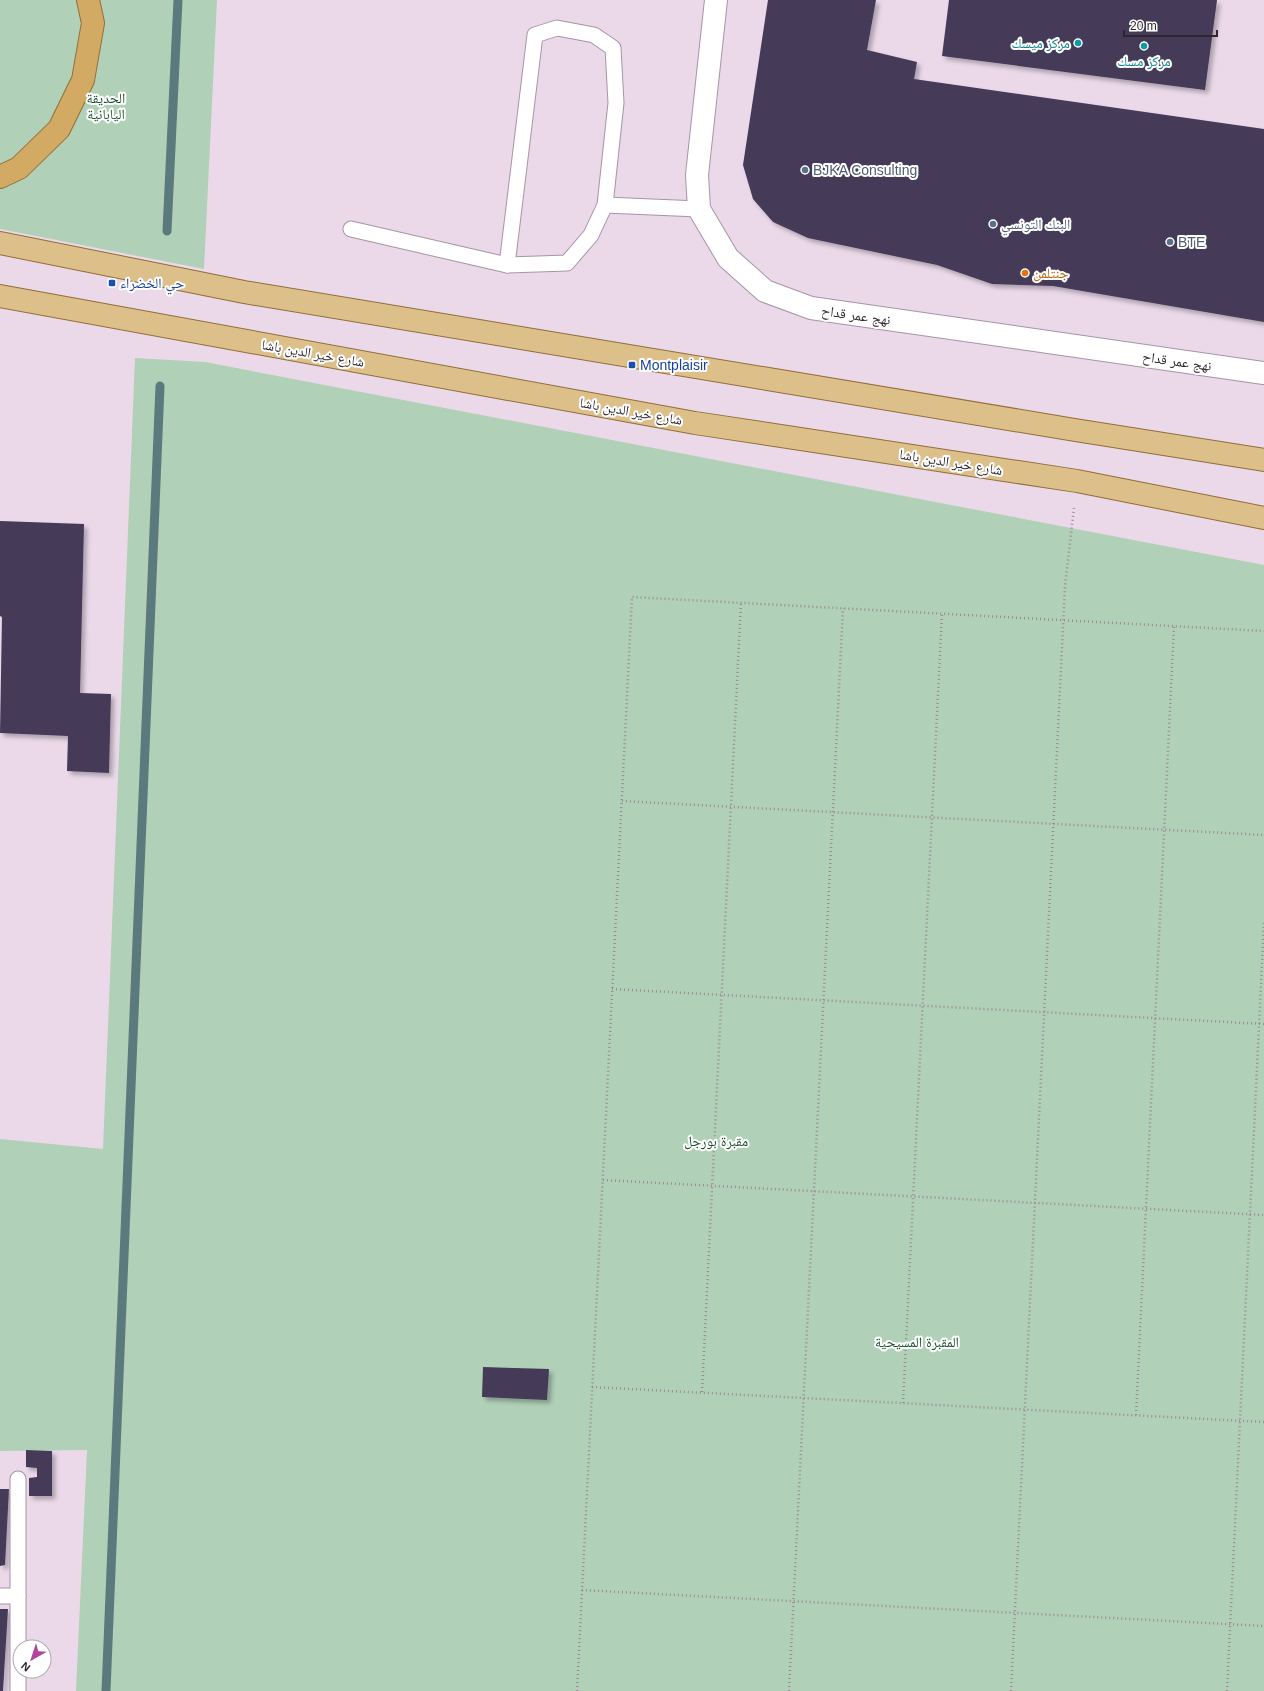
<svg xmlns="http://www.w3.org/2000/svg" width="1264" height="1691" font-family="Arial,'Noto Naskh Arabic',sans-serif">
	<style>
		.green { fill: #b1d0b8 }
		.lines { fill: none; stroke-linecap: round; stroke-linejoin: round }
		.stream { stroke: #5a7a7e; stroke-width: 9 }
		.building { fill: #443a59; filter: url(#shadow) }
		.service-casing { stroke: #a595a4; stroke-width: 17 }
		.minor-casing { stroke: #a595a4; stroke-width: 24 }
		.primary-casing { stroke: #916e37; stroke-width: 24 }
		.trunk-casing { stroke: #916e37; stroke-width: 24 }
		.path { stroke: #988b96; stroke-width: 2.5; stroke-dasharray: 1 3; stroke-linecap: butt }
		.service { stroke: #fff; stroke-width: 15 }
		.minor { stroke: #fff; stroke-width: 22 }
		.primary { stroke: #ddbf8a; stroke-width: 22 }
		.trunk { stroke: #d2aa63; stroke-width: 22 }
		.culture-dot { fill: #0f9aa8; stroke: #fff; stroke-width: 1.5 }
		.service-dot { fill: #5c6f8a; stroke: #fff; stroke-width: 1.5 }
		.food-dot { fill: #e8710a; stroke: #fff; stroke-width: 1.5 }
		.transit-dot { fill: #1a4fb4; stroke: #fff; stroke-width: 1.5 }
		.labels { text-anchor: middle; stroke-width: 4; stroke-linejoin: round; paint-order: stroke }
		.culture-label { font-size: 14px; fill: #0d838f; stroke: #fff; text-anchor: end }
		.park-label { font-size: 14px; fill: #1a4f2c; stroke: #fff }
		.service-label { font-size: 14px; fill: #4e5e75; stroke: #fff; text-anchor: start }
		.food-label { font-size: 14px; fill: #c56008; stroke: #fff; text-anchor: start }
		.transit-label { font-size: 14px; fill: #164399; stroke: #fff; text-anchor: start }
		.street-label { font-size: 14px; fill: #2e272d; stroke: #fff }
	</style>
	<defs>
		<filter id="shadow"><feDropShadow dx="3.5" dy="3.5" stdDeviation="2" flood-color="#0004"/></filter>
	</defs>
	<rect width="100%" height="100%" fill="#ebd9e9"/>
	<g class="green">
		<path d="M0 0H217L204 269 0 229Z"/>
		<path d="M135 358 205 362 1264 565V1691H76L87 1450 0 1451V1139L103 1149Z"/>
	</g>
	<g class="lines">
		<g class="stream">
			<path d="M167 231 178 0"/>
			<path d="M106 1691 160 386"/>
		</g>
	</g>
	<g class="building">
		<path d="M768 0H876L867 50 917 62 914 79 1264 129V322L1053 286 992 284 937 265 808 238 773 222 753 199 743 165Z"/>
		<path d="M949 0H1217L1205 90 942 56Z"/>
		<path d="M0 521 84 524 80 693 111 694 109 773 67 771 68 736 0 733 2 617 0 616Z"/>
		<path d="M483 1367 549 1369 547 1400 482 1397Z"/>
		<path d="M26 1450 52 1451V1496H29V1478L37 1477V1468L26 1467Z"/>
		<path d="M0 1489H9L5 1565 0 1566Z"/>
		<path d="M0 1609H8L3 1691H0Z"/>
	</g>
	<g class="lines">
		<defs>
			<g id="service">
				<path d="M351 229 507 265 567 263 591 235 605 205 699 209"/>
				<path d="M507 265 535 35 557 28 594 35 613 48 616 103 605 205"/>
				<path d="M0 1596H18"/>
				<path d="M18 1691V1479"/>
			</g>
			<path id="minor" d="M716 0 697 175 699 209 728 258 765 291 811 308 1264 373"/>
			<g id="primary">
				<path d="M0 243 244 292 1075 430 1264 460"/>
				<path d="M0 296 695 423 1077 481 1264 518"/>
			</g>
			<path id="trunk" d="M0 177 19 168 59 129 83 80 93 23 88 0"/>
		</defs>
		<use href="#service" class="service-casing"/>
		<use href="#minor" class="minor-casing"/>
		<use href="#primary" class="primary-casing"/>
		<use href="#trunk" class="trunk-casing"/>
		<g class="path">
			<path d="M622 801 1264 835"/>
			<path d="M612 989 1264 1024"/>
			<path d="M603 1180 1264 1215"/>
			<path d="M592 1387 1264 1422"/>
			<path d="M702 1392 741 602"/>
			<path d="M903 1403 942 613"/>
			<path d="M1136 1415 1174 626"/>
			<path d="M582 1590 1264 1626"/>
			<path d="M577 1691 632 597 1264 631"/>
			<path d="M789 1691 843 608"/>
			<path d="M1011 1691 1065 586 1074 508"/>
			<path d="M1227 1691 1264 922"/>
		</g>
		<use href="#service" class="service"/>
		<use href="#minor" class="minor"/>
		<use href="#primary" class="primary"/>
		<use href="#trunk" class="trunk"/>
	</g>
	<g class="culture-dot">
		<circle cx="1078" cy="43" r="4"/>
		<circle cx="1144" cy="46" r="4"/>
	</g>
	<g class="service-dot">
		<circle cx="805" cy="170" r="4"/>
		<circle cx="993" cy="224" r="4"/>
		<circle cx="1170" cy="242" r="4"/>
	</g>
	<circle class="food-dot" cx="1025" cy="273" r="4"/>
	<g class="transit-dot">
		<rect x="108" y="279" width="8" height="8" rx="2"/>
		<rect x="628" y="361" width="8" height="8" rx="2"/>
	</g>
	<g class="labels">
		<g class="culture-label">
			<text x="1070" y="48">مركز ميسك</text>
			<text x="1144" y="66" text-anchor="middle">مركز مسك</text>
		</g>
		<g class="park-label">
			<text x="106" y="103">الحديقة<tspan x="106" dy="16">اليابانية</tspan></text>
			<text x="716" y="1146">مقبرة بورجل</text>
			<text x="917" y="1347">المقبرة المسيحية</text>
		</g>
		<g class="service-label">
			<text x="813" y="175">BJKA Consulting</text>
			<text x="1001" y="229">البنك التونسي</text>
			<text x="1178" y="247">BTE</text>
		</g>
		<g class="food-label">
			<text x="1033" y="278">جنتلمن</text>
		</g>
		<g class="transit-label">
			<text x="120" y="288">حي الخضراء</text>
			<text x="640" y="370">Montplaisir</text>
		</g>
		<g class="street-label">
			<text transform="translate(856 315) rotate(8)" y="5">نهج عمر قداح</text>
			<text transform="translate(313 353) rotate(10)" y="5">شارع خير الدين باشا</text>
			<text transform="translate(1177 361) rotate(8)" y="5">نهج عمر قداح</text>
			<text transform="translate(631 411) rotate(10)" y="5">شارع خير الدين باشا</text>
			<text transform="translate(951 462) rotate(9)" y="5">شارع خير الدين باشا</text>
		</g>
	</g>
	<g transform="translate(32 1659) rotate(219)"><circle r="19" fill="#ffffff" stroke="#aba9ab"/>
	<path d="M0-3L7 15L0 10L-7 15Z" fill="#b3439f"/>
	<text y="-6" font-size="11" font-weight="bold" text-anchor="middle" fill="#2e272d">N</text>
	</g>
	<path d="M1124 30v6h93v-6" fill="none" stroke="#2e272d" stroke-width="2"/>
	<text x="1130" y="30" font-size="12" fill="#2e272d" stroke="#ffffff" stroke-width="3" paint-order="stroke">20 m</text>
</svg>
